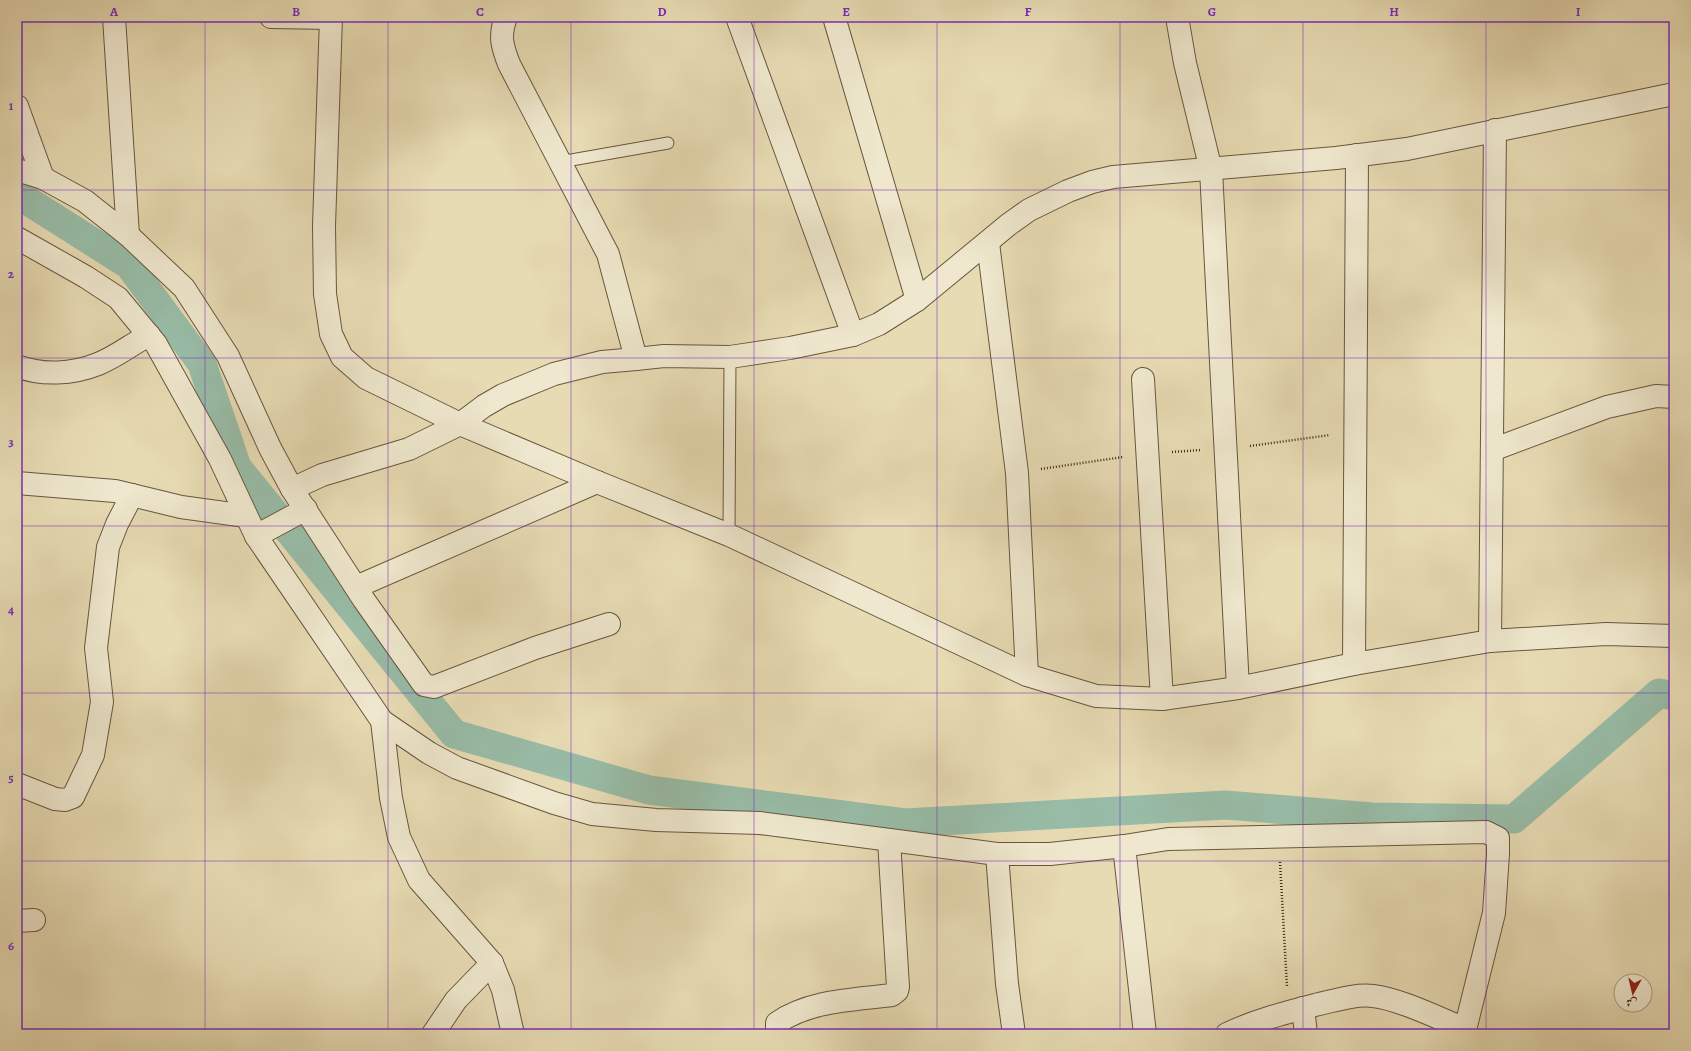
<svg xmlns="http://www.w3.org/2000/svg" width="1691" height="1051" font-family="Alegreya,Amiri,serif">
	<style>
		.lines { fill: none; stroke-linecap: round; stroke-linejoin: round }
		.canal { stroke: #98bca7; stroke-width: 29 }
		.lane-casing { stroke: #69563e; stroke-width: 13 }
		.street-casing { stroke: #69563e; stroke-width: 24 }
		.path { stroke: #3f2a17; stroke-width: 2.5; stroke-dasharray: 1 2; stroke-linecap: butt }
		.lane { stroke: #efe8ce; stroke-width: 11 }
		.street { stroke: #efe8ce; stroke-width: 22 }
		.grid { fill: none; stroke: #7b2cbf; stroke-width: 1; stroke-opacity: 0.55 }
		.neatline { fill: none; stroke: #7b2cbf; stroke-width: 1.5 }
		.grid-label { font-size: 13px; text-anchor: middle; font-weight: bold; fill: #7b2cbf }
	</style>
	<rect width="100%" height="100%" fill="#e7dbb3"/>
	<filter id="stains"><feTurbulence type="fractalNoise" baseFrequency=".005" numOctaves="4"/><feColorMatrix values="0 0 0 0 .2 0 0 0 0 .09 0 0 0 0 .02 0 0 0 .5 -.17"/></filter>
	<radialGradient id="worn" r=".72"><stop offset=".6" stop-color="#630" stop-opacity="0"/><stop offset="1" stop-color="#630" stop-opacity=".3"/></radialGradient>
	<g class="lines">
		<path class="canal" d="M17 194 129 265 202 364 237 467 454 734 649 790 905 823 1226 805 1372 817 1514 819 1659 693 1674 696"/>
		<defs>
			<g id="lane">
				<path d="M560 162 668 143"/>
				<path d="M729 535 730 357"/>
			</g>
			<g id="street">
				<path d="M114 17 128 235"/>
				<path d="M271 17 331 18"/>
				<path d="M331 17 324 226 325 294 331 334 342 357 366 378 460 424 597 482 729 535 1027 675 1096 696 1162 699 1238 688 1354 664 1490 641 1606 634 1674 636"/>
				<path d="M506 17C499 36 502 46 509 64L608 254 636 359"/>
				<path d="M737 17 853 335"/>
				<path d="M834 17 917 300"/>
				<path d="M1177 17 1185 63 1211 170 1238 688"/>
				<path d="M17 106 43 178"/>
				<path d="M17 170 43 178 85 201 128 235 184 288 228 356 270 448 292 489 364 600 424 685 434 687 535 648 609 624"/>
				<path d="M17 238 86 277 118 298 156 344 220 459 256 536 306 509"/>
				<path d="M988 243 1017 473 1027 675"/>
				<path d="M17 366C42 376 73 374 98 364 116 357 132 344 149 335"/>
				<path d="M1143 379 1162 699"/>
				<path d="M1492 450 1607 407 1656 396 1674 397"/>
				<path d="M17 483 115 491 181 507 246 516"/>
				<path d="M292 489 322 475 409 449 460 424 484 406 503 395 554 374 602 362 636 359 664 356 730 357 790 348 853 335 879 324 917 300 1008 225 1029 210 1068 191 1092 182 1113 177 1336 158 1407 149 1674 94"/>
				<path d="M256 536 382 721 391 798 399 837 419 880 492 963 503 990 513 1034"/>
				<path d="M356 587 597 482"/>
				<path d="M1490 641 1495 130"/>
				<path d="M1354 664 1357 155"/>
				<path d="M382 721 429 753 457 768 554 803 592 814 656 820 760 823 997 854H1050L1124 846 1168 839 1486 832 1498 838V854L1494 913 1464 1034"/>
				<path d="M17 784 55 799 65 800 73 797 93 755 102 702 96 648 108 547 117 524 132 495"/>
				<path d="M1124 846 1145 1034"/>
				<path d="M997 854 1007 984 1014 1034"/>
				<path d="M17 921 34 920"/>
				<path d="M1303 1008 1306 1034"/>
				<path d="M433 1034 456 1000 492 963"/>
				<path d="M777 1034V1023C810 1000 854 1000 892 995L897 991 898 987 889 840"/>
				<path d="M1227 1034C1256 1020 1288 1012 1319 1004 1337 1000 1355 994 1373 996 1400 999 1440 1019 1465 1029"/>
			</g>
		</defs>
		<use href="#lane" class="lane-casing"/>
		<use href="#street" class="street-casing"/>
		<g class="path">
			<path d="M1250 446 1330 435"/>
			<path d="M1172 452 1201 450"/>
			<path d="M1041 469 1123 457"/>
			<path d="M1280 862 1287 987"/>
		</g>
		<use href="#lane" class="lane"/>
		<use href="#street" class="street"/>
	</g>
	<path class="grid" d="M205 17V1034M388 17V1034M571 17V1034M754 17V1034M937 17V1034M1120 17V1034M1303 17V1034M1486 17V1034M17 190H1674M17 358H1674M17 526H1674M17 693H1674M17 861H1674"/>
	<rect width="1691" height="1051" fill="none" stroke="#e7dbb3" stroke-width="44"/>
	<g transform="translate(1633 993) rotate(188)"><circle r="19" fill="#efe8ce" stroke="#a99c85"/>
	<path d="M0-3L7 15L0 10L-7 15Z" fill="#8f2418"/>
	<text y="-6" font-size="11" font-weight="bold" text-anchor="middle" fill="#3f2a17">ش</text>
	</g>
	<rect x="22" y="22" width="1647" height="1007" class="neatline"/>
	<g class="grid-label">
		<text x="114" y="16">A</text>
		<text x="296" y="16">B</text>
		<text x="480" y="16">C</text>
		<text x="662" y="16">D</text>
		<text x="846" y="16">E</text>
		<text x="1028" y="16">F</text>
		<text x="1212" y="16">G</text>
		<text x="1394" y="16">H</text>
		<text x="1578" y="16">I</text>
		<text x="11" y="110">1</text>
		<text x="11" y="278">2</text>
		<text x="11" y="446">3</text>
		<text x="11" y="614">4</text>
		<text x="11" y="782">5</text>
		<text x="11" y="950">6</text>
	</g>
	<rect width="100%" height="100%" filter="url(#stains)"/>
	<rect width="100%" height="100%" fill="url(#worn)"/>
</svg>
